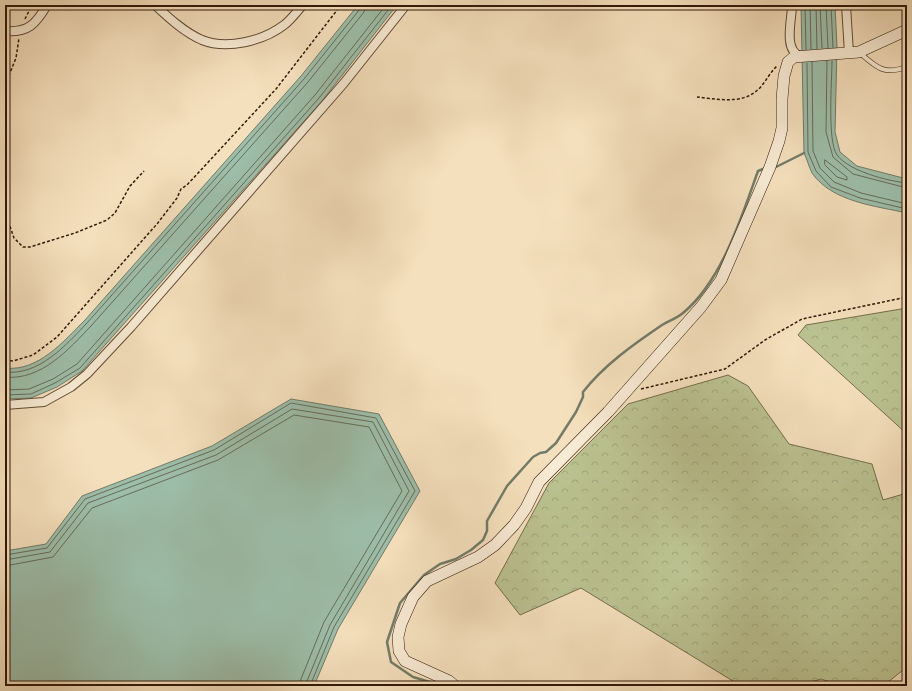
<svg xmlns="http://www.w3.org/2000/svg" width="912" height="691" font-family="'Libre Bodoni',serif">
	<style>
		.forest { fill: url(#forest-crowns); stroke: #766d4c }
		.water { fill: #9dbeaa; stroke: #727c69 }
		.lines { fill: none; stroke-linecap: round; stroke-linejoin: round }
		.shore { stroke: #686b59; stroke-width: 1 }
		.stream { stroke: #727c69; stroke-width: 2.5 }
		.lane-casing { stroke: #634a35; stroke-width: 5.5 }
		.street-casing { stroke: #634a35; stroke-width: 10 }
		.secondary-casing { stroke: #321808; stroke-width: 12 }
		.path { stroke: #321808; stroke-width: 1.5; stroke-dasharray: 3 2; stroke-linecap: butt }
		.lane { stroke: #f8ebd4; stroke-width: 4 }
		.street { stroke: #f8ebd4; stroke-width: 8 }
		.secondary { stroke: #f8ebd4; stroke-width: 11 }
	</style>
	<defs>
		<pattern id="forest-crowns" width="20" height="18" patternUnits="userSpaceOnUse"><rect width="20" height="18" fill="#bbc291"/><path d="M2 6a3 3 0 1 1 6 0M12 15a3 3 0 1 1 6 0" fill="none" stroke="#a1a67c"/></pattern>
	</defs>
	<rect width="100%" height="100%" fill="#f5e0bd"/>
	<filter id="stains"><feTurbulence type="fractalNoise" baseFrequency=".005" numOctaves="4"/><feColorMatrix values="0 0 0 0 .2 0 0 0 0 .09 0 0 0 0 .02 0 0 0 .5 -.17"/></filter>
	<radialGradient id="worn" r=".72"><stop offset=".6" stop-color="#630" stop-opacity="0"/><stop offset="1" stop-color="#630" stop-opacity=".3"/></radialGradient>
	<g class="forest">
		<path d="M907 308V434L798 335 806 325Z"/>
		<path d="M728 375 748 386 789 444 872 464 883 500 907 493V667L883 686H842L821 679 798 686H741L581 588 520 615 495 583 549 483 628 404Z"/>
	</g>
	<g class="water">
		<path d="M358 5H397L322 101 82 371 57 387 31 398 5 399V368C38 372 64 341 85 320L301 76Z"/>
		<path d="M801 5H835L837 47 835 132 840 152 857 166 907 179V213C876 206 832 202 812 173 809 167 807 159 804 153Z"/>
		<path d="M291 399 379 414 420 491 338 629 314 686H5V551L46 544 82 496 212 446Z"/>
	</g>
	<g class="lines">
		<g class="shore">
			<path d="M805 5 806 50"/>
			<path d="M810 5 811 49"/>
			<path d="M816 5 817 49"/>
			<path d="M820 5 822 48"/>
			<path d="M826 5 828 48"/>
			<path d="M831 5 833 48"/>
			<path d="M827 61 826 132 833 157 853 174 907 188"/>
			<path d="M832 61C832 80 827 141 837 155 849 171 887 181 907 183"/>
			<path d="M812 62 813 151 820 168 834 182 861 193 907 204"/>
			<path d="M807 63 808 152 816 171 831 187 860 198 907 209"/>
			<path d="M825 160 847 177V180L837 177 825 165Z"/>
			<path d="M5 372C39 376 66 345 87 323L304 79 360 9 361 5"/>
			<path d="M5 377C41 381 69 349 91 326L308 82 364 12 366 5"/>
			<path d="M5 390 29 389 53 379 77 364 315 95 386 5"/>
			<path d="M5 395 31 394 55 383 80 368 319 98 392 5"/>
			<path d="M5 555 47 548 85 499 214 450 291 403 376 418 415 491 334 627 310 686"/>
			<path d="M5 560 50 552 88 503 216 455 292 409 373 422 409 491 330 625 305 686"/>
			<path d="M5 566 53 557 92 508 218 460 294 415 369 427 402 491 324 622 301 679 299 686"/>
		</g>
		<g class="stream">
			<path d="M776 167 804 153"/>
			<path d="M443 686 413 677 391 662 387 642 400 603 424 575 440 564 456 559 471 550 483 540 487 531V521L507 486 533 457 540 453 546 452 556 443 576 412 583 397V392C604 365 634 344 662 325 669 321 677 318 683 313 722 281 741 218 758 171L763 169"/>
		</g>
		<defs>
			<path id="lane" d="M860 53C877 68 884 75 907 67"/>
			<g id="street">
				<path d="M155 5C169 18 184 32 202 40 227 50 263 41 284 25 291 20 297 11 303 5"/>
				<path d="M792 5C792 20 783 50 800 56"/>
				<path d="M846 5 849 53"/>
				<path d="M5 31C28 33 36 24 47 5"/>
				<path d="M5 405 44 402 71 387 87 374 131 327 344 83 406 5"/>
			</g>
			<path id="secondary" d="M455 686 449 681 405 661 399 651 398 637 401 624 413 597 427 581 478 557 495 545 514 525 526 508 539 482 608 412 701 307 721 280 770 167 779 141 782 128V99L784 76 788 62 794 57 859 52 907 30"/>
		</defs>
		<use href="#lane" class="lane-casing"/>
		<use href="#street" class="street-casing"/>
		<use href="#secondary" class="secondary-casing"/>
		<g class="path">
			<path d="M25 19 32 5"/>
			<path d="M5 85 16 58 19 38"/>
			<path d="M697 97C715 99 740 104 755 92 764 86 769 73 777 66"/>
			<path d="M5 212 14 238 23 247H30L75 233 107 220 115 213 130 186 144 171"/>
			<path d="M5 360 13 361 33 355 57 337 157 224 177 198 181 189 187 185 276 89 341 5"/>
			<path d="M641 389 725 369 765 340 802 319 907 297"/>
		</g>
		<use href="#lane" class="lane"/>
		<use href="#street" class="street"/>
		<use href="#secondary" class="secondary"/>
	</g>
	<rect width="912" height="691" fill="none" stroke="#f5e0bd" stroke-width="20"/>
	<rect x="6" y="6" width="900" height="679" fill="none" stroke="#321808" stroke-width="2"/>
	<rect x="10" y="10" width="892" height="671" fill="none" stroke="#321808"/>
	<rect width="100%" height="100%" filter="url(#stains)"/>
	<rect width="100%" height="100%" fill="url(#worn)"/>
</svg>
